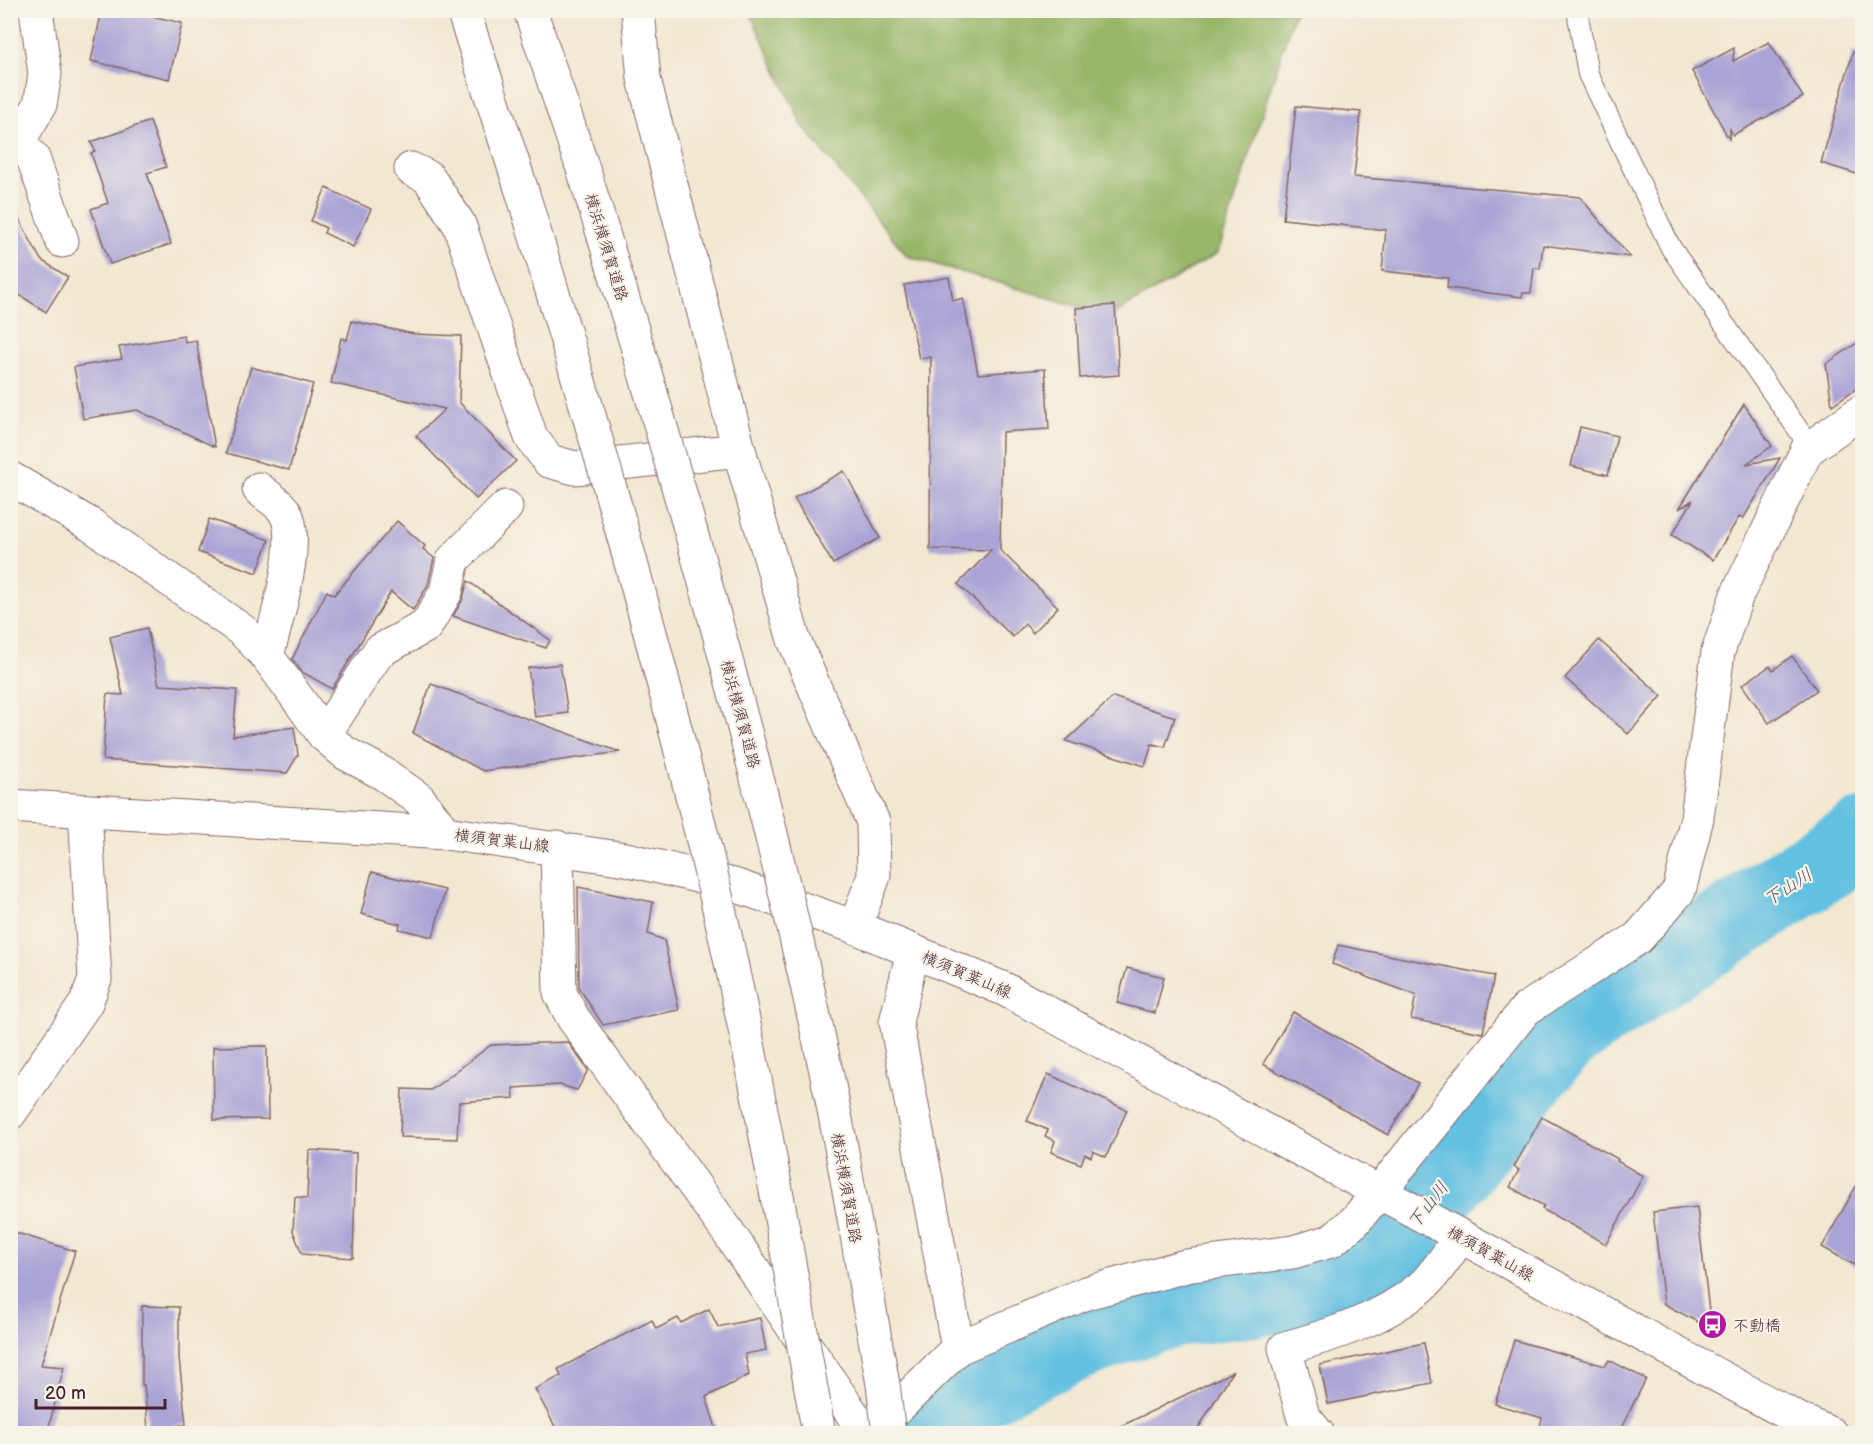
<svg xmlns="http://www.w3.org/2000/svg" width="1873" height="1444" font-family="'Balsamiq Sans','Klee One',sans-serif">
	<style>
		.forest { fill: #97b668; stroke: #706a4a; stroke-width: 1.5 }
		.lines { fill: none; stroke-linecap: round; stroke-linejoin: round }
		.river { stroke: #62c0e1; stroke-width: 78 }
		.building { fill: #aaa4d6 }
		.service-casing { stroke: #856565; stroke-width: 22 }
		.minor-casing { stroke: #856565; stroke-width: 35 }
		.primary-casing { stroke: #856565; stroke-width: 35 }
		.motorway-casing { stroke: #856565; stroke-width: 35 }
		.service { stroke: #fff; stroke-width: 20 }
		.minor { stroke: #fff; stroke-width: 33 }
		.primary { stroke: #fff; stroke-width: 33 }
		.motorway { stroke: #fff; stroke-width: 33 }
		.motorway-bridge-casing { stroke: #856565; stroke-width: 35; stroke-linecap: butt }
		.motorway-bridge { stroke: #fff; stroke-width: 33 }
		.labels { text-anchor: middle; stroke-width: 4.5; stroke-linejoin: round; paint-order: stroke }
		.street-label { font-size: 16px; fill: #4a1f2b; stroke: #f7f3e8 }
		.poi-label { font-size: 16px; fill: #4a1f2b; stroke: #f7f3e8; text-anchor: start }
		.water-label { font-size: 18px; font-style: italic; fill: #514f62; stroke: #f7f3e8 }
	</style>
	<rect width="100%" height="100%" fill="#f7f3e8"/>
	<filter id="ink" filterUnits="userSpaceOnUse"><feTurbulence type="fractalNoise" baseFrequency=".0167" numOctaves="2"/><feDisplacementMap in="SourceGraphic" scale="12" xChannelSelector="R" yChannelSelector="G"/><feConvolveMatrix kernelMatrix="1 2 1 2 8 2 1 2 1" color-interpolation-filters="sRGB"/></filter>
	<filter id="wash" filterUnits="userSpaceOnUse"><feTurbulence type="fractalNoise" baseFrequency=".008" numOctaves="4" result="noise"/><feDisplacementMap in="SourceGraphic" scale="24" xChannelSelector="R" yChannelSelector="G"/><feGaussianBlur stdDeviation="1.35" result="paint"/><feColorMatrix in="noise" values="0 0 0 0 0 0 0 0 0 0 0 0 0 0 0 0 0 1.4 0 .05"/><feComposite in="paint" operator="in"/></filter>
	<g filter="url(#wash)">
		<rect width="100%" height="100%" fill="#f2e8d2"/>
		<path class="forest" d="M749 11H1295L1218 253 1111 316 907 256 802 125Z"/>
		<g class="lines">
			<path class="river" d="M919 1434C959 1387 1123 1317 1185 1307 1258 1295 1320 1299 1387 1258L1532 1070 1566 1033 1606 1005 1862 838"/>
		</g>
		<g id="blocks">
			<g class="building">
				<path d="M102 10H126L182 23 169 79 91 61Z"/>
				<path d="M1769 42 1803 97 1733 135 1730 129 1729 139 1692 71 1734 48 1733 61Z"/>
				<path d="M1853 52 1863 53V176L1821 163Z"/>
				<path d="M1296 106 1361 112 1354 177 1580 197 1630 257 1543 245 1540 269 1534 268 1531 293H1523L1522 297 1447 288 1448 278 1382 271 1386 230 1283 219Z"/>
				<path d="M150 121 166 167 147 173 171 244 110 264 91 209 108 203 91 153 95 151 91 142Z"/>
				<path d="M326 188 371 209 353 247 324 233 326 228 311 221Z"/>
				<path d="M10 202 41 260 68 277 46 312 10 289Z"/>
				<path d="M949 277 953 301 963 298 978 374 1045 369 1049 429 1002 432 1000 550 1058 607 1033 633 1025 624 1013 637 958 584 991 550 930 549 931 357 919 359 904 285Z"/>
				<path d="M1115 305 1119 375 1080 378 1076 308Z"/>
				<path d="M352 321 414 334 461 336 459 402 516 461 476 499 416 436 445 409 331 383 341 338 347 340Z"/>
				<path d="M184 336 185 342 196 340 215 447 137 410 83 419 74 367 122 359 119 347Z"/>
				<path d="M1863 339V384L1832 405 1826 364Z"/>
				<path d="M251 367 313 384 289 470 226 453Z"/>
				<path d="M1744 404 1772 446 1746 464 1780 458 1743 519 1739 517 1713 560 1672 535 1693 500 1679 509Z"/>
				<path d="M1580 427 1617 436 1608 475 1571 466Z"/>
				<path d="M844 471 880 538 833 564 794 498Z"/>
				<path d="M209 519 269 540 257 573 198 552Z"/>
				<path d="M397 521 425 546 423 549 434 558 428 585 413 610 391 592 332 689 302 672 292 659 327 591 334 595Z"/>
				<path d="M468 581 550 640 546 648 453 616 462 601Z"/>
				<path d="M147 628 159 685 237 690 233 736 294 727 298 755 287 773 103 760 107 694 123 695 110 637Z"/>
				<path d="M1599 640 1662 696 1628 734 1565 678Z"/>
				<path d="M1792 656 1817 690 1769 723 1742 685 1770 666 1773 670Z"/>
				<path d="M560 664 568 713 535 717 528 668Z"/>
				<path d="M431 684 620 752 483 771 413 733Z"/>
				<path d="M1113 697 1175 717 1165 747 1152 744 1145 766 1066 741Z"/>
				<path d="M372 872 445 890 433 937 399 929 400 924 361 914Z"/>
				<path d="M578 887 653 902 648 934 664 940 679 1010 603 1025 579 988Z"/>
				<path d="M1338 945 1494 976 1483 1033 1411 1019 1416 995 1332 964Z"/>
				<path d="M1127 968 1164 977 1155 1013 1117 1003Z"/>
				<path d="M1293 1012 1418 1083 1388 1135 1263 1064Z"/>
				<path d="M568 1042 588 1070 577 1090 560 1085 513 1088 514 1098 459 1102 457 1139 400 1137 402 1089 431 1090 491 1045Z"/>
				<path d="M267 1046 268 1119 214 1120 213 1047Z"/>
				<path d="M1048 1074 1127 1110 1106 1157 1093 1151 1091 1157 1085 1154 1081 1164 1051 1152 1055 1141 1045 1136 1048 1130 1027 1121Z"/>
				<path d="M1542 1117 1618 1159 1617 1161 1643 1176 1606 1244 1542 1209 1544 1206 1510 1187 1519 1170 1514 1167Z"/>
				<path d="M309 1150 356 1153 353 1258 302 1254 293 1231 295 1197 307 1198Z"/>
				<path d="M1863 1174V1270L1822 1247Z"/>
				<path d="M1697 1207 1711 1329 1664 1304 1653 1212Z"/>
				<path d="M10 1231 75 1251 41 1365 64 1367 47 1434H10Z"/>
				<path d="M142 1306 179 1307V1358L186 1425 148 1428 144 1385H142Z"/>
				<path d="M709 1309 718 1327 760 1318 766 1350 745 1354 749 1375 706 1397 718 1434H559L535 1389 561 1376 558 1369 652 1320 656 1329 678 1318 681 1323Z"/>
				<path d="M1514 1340 1605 1366 1609 1360 1646 1379 1618 1434H1538L1542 1418 1495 1404Z"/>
				<path d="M1424 1343 1432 1383 1328 1404 1320 1365Z"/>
				<path d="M1232 1372 1195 1434H1105Z"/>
			</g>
		</g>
	</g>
	<g filter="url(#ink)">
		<use href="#blocks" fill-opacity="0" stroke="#856565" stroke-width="1.5"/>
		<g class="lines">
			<defs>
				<path id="service" d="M1577 10 1588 74 1671 248 1802 435 1807 450"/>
				<g id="minor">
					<path d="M36 10 45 74 40 105 18 142 33 158 62 241"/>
					<path d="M638 10 644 79 739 450 794 640 873 822 874 876 855 927"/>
					<path d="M411 169 428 177 459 224 531 437 549 461 575 468 739 450"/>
					<path d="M10 478 91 525 243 631 267 656 324 735 345 753 384 774 419 799 445 833"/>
					<path d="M259 489C267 496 282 505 286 514 301 543 275 624 267 656"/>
					<path d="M324 735 379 651 426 626 446 592 453 560 506 507"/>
					<path d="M557 847 560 993 573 1018 726 1229 866 1434"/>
					<path d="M913 951 896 1022 958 1348"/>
					<path d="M10 1113 86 1003 95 979 85 811"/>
					<path d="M871 1434 958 1348 1086 1293 1186 1266 1293 1252 1331 1241 1355 1221 1380 1191 1526 1009 1638 938 1679 891 1697 818 1718 652 1737 595 1807 450 1862 411"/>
					<path d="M1318 1434 1303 1416 1285 1348C1332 1335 1381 1320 1420 1288 1436 1274 1448 1254 1460 1237"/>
				</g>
				<path id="primary" d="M10 806 445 833 626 859 734 885 855 927 1004 989 1798 1419 1831 1434"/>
				<g id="motorway">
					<path d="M463 10 522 191"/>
					<path d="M530 10 586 178"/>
				</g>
			</defs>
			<use href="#service" class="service-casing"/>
			<use href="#minor" class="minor-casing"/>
			<use href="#primary" class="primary-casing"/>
			<use href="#motorway" class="motorway-casing"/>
			<use href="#service" class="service"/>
			<use href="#minor" class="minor"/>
			<use href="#primary" class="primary"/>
			<use href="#motorway" class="motorway"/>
			<defs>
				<g id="motorway-bridge">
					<path d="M586 178C677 472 761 769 826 1071 848 1174 864 1280 883 1384L889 1434"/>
					<path d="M522 191C585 398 646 606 697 816 748 1020 783 1227 819 1434"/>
				</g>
			</defs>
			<use href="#motorway-bridge" class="motorway-bridge-casing"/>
			<use href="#motorway-bridge" class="motorway-bridge"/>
		</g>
	</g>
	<defs>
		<symbol id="bus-disc" viewBox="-11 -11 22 22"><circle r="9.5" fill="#b5179e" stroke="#f7f3e8"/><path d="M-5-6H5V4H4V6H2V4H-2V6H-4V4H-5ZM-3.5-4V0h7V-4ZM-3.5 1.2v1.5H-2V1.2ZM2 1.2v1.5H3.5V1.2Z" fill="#fff"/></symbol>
	</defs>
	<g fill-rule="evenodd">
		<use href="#bus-disc" x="1696" y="1308" width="33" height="33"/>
	</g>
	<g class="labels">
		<g class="street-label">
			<text transform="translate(607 247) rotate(73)" y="6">横浜横須賀道路</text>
			<text transform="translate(741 714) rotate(75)" y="6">横浜横須賀道路</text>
			<text transform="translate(502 840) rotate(7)" y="6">横須賀葉山線</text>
			<text transform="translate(967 974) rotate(23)" y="6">横須賀葉山線</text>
			<text transform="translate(847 1188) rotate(80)" y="6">横浜横須賀道路</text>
			<text transform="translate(1491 1253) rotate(29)" y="6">横須賀葉山線</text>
		</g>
		<g class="poi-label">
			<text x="1733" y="1331">不動橋</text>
		</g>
		<g class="water-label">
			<text transform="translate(1788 887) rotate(-33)" y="6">下山川</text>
			<text transform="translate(1428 1205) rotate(-52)" y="6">下山川</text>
		</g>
	</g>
	<rect width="1873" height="1444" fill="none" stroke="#f7f3e8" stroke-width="36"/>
	<path d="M36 1399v9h129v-9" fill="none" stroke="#4a1f2b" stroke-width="3"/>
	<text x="45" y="1399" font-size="18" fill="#4a1f2b" stroke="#f7f3e8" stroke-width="4.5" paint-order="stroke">20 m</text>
</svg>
